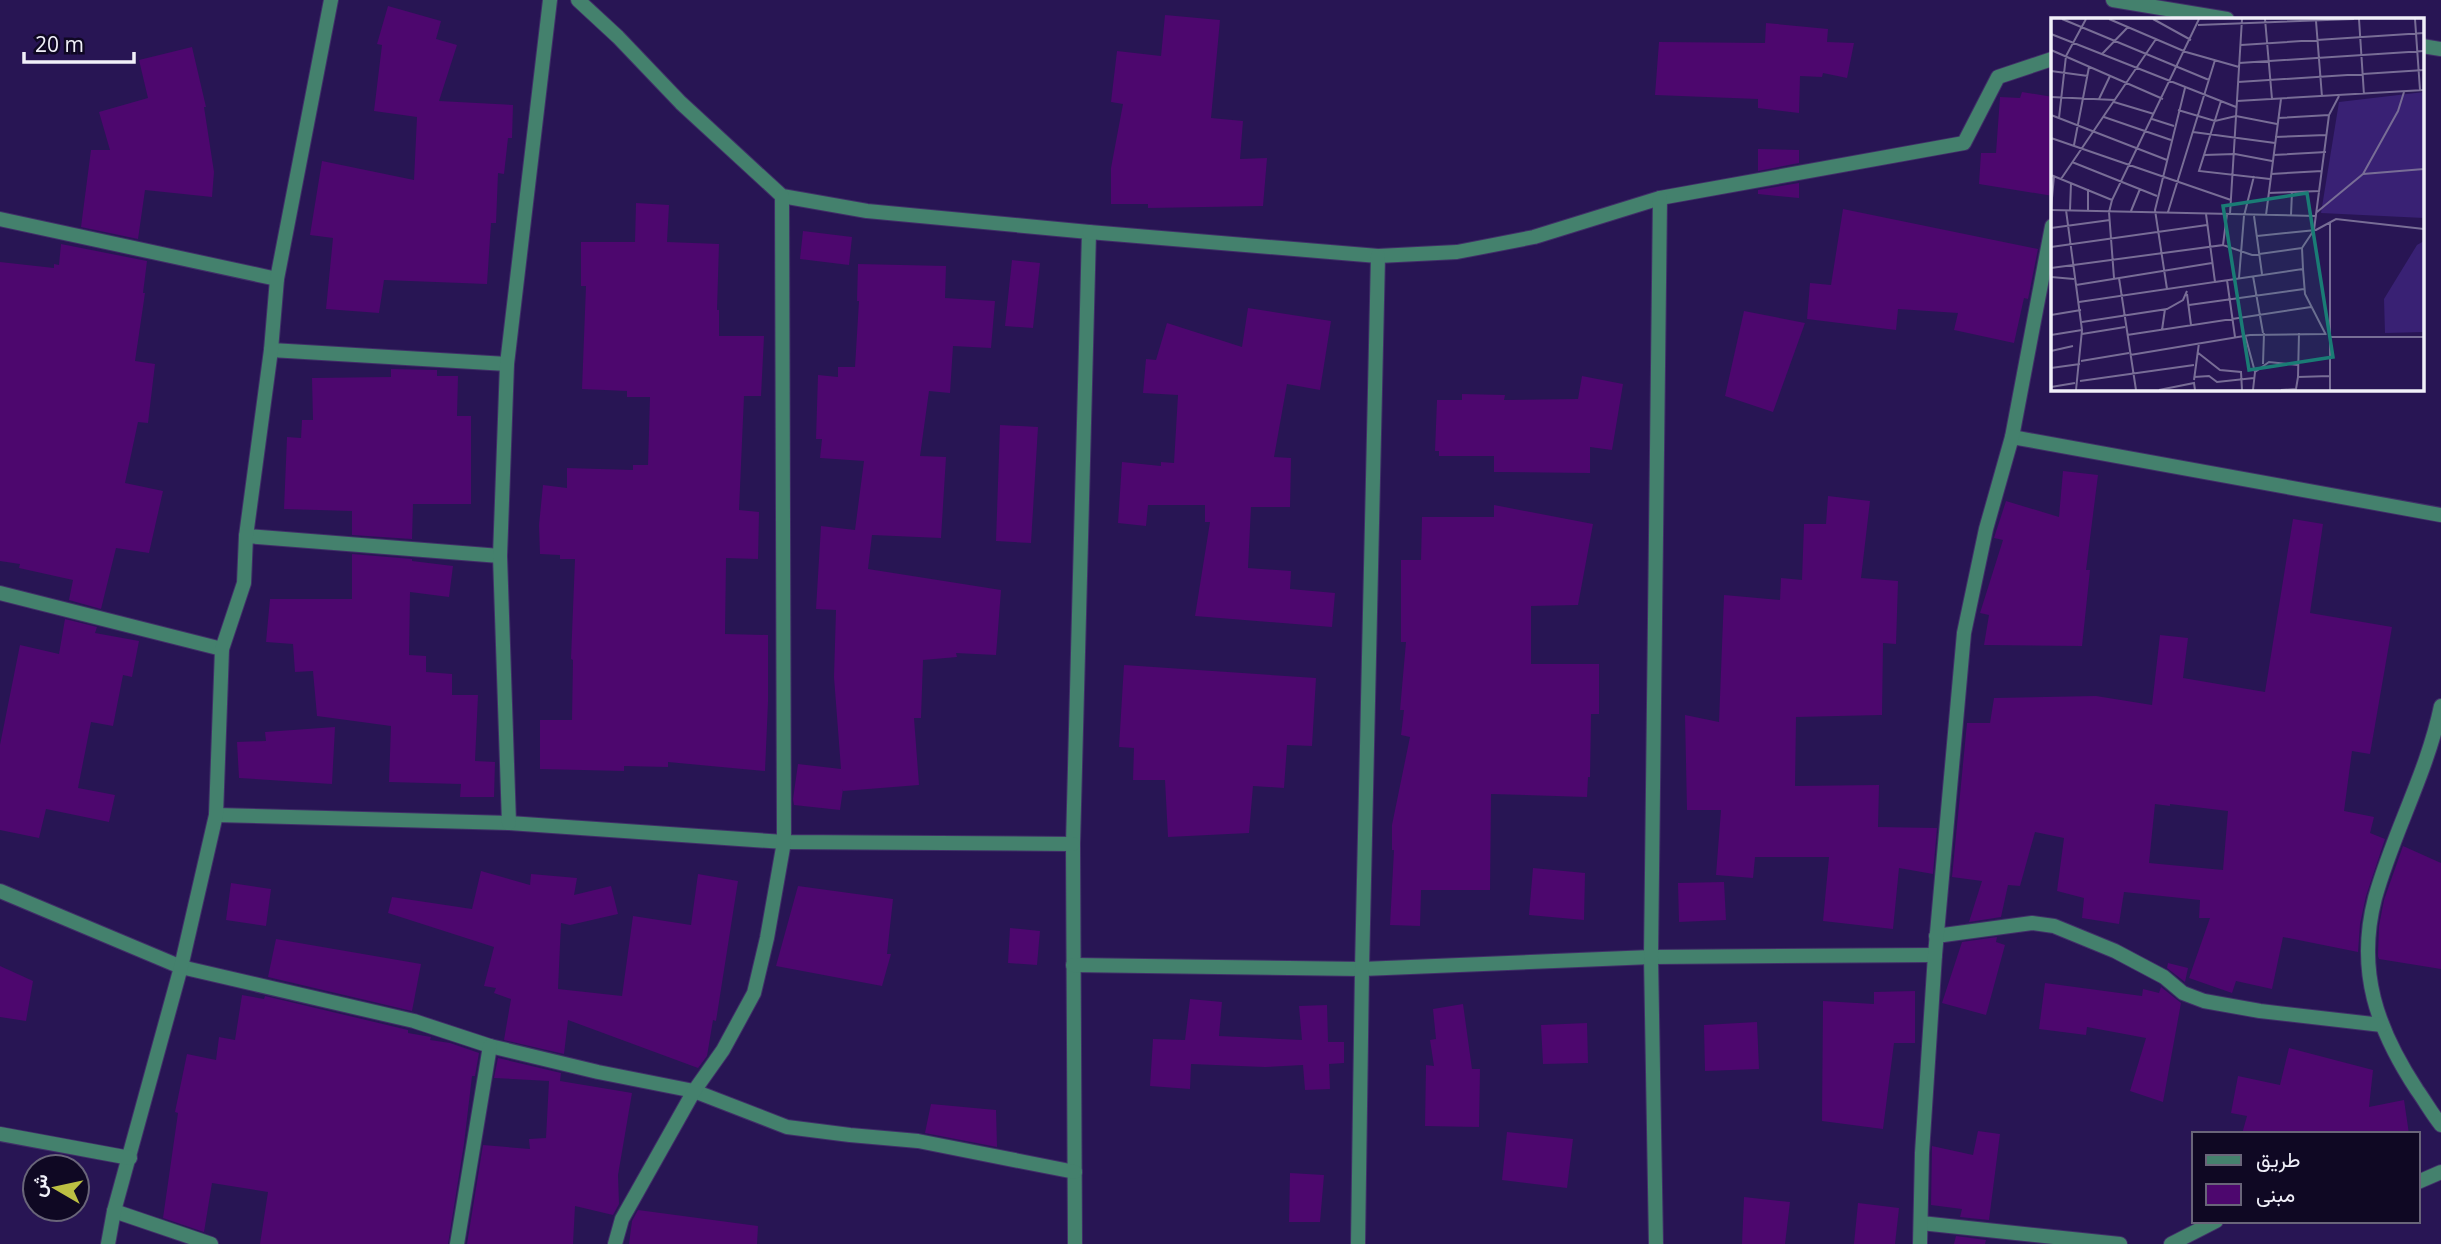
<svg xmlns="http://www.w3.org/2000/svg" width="2441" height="1244" font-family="'Open Sans',Vazirmatn,sans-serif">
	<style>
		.building { fill: #4d076e; fill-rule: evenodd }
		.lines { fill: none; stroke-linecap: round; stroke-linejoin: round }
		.minor-casing { stroke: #402f68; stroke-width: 16 }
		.tertiary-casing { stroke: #402f68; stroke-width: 16 }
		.minor { stroke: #44816d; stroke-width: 14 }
		.tertiary { stroke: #44816d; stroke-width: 14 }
		.inset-road { fill: none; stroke: #786d96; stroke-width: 2 }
		.view { fill: #1a7c75; fill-opacity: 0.15; stroke: #1a7c75; stroke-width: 3.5 }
		.inset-edge { fill: none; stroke: #f1f0f9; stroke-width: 3.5 }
	</style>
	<rect width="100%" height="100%" fill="#281554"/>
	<g class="building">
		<path d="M388 6 441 21 436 39 457 45 439 101 513 105 512 138H508L504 174 498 173 496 223H491L487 284 384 280 379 313 326 309 333 238 310 235 322 161 414 180 417 117 374 111 382 45 377 44Z"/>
		<path d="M1165 15 1220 20 1211 118 1243 121 1240 159 1267 158 1263 206 1148 208V204H1111V168L1123 104 1111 102 1117 51 1161 56Z"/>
		<path d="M1766 23 1828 29 1827 42 1854 43 1847 78 1823 73 1822 77 1800 76 1799 113 1758 108V99L1655 95 1659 42 1765 43Z"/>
		<path d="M192 47 206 107H204L214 172 212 197 145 190 138 239 81 227 91 150H110L99 112 148 98 139 60Z"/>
		<path d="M2022 92 2053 97V196L1979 184 1981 153H1996L2000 97 2020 98Z"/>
		<path d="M1758 149 1799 150V163L1758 171Z"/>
		<path d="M1799 183V198L1758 194V190Z"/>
		<path d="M636 203 669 205 667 242 719 244 717 310H719V336H764L761 396H744L739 510 759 512 758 559 726 558 725 634 768 635V702L765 771 668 762V767L624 766V771L540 769V720H572L573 660 571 659 575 559H560V555L540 554 539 525 543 485 567 488V468L633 470V465H648L650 397H627V391L582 389 586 286H581V242H635Z"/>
		<path d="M1843 209 2038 249 2028 299 2024 298 2014 343 1954 330 1958 313 1898 309 1896 330 1807 319 1810 283 1831 285Z"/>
		<path d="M803 231 852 237 849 265 800 259Z"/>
		<path d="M61 244 147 261 143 293H145L135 361 155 364 148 423 138 422 125 483 163 491 149 553 116 548 101 609 69 600 73 580 19 568 20 564 0 561V262L54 268V264L59 265Z"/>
		<path d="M1012 260 1040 263 1033 328 1005 326Z"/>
		<path d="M858 264 946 266 945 298 995 301 991 348 953 346 950 393 929 391 920 456 946 457 941 538 872 535 868 569 1001 590 996 655 956 653 957 657 923 660 921 718H914L919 785 843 791V789L840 810 794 805 793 799 798 764 841 769 834 677 836 610 816 609 821 526 855 530 864 461 820 458 822 439H816L818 375 838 377V367H855L859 301H857Z"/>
		<path d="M1248 308 1331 321 1320 390 1287 384 1274 457 1291 458 1290 507H1251L1248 568 1291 571 1290 589 1335 593 1332 627 1195 616 1210 522H1205V505H1148L1146 526 1118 523 1122 462 1161 466V462L1174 463 1178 395 1143 393 1146 359 1156 360 1167 323 1242 347Z"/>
		<path d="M1744 311 1805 323 1773 412 1725 396Z"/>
		<path d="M391 369 437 370V376H458L457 416H471V504H413L412 539 352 535V511L284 509 287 437 301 438 302 420H313L312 378 391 377Z"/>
		<path d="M1582 376 1623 384 1612 450 1590 447V473L1494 472V456H1439V451H1435L1437 400H1462V394L1505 395 1504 400 1578 399Z"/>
		<path d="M1000 425 1038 427 1031 543 996 541Z"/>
		<path d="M2063 471 2098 475 2086 570H2090L2082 646 1984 645 1989 615 1980 613 2003 540 1994 538 2006 501 2059 517Z"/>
		<path d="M1828 496 1870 501 1861 578 1898 581 1896 644 1883 643 1882 715 1796 717 1795 786 1879 785 1878 827 1937 828 1933 874 1899 868 1893 929 1823 921 1829 857H1755L1753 878 1716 875 1721 810H1687L1685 715 1719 722 1724 595 1780 600 1781 578 1802 580 1804 524H1826Z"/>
		<path d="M1494 505 1593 524 1578 605 1531 606V664H1599V714H1591L1590 777H1588L1587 797 1491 794 1490 890H1421L1420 926 1390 925 1394 850H1392V825L1410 737 1401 735 1404 710H1400L1406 642H1401V560H1421L1422 517H1494Z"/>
		<path d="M2293 519 2323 524 2310 613 2392 627 2370 754 2352 751 2344 811 2374 817 2370 833 2385 839 2366 896 2360 924 2358 952 2283 937 2272 989 2236 981 2232 993 2189 978 2210 918H2199L2200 900 2124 892 2119 924 2082 918 2084 898 2057 891 2064 838 2035 832 2020 886 2008 885 2001 917 1969 922 1982 881 1952 877 1967 723H1990L1994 698 2096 696 2152 705 2160 635 2188 638 2183 678 2265 692ZM2155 804 2170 806V804L2228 811 2223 870 2149 863Z"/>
		<path d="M352 554 412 559V561L453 566 449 597 410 592 409 655 426 656V672L452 674V695H478L475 761 495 762 494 797H460L461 784 389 782 391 726 317 716 313 671 295 672 293 644 266 642 270 599H352Z"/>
		<path d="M65 619 97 627 95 633 139 641 132 677 123 675 113 726 91 722 78 788 115 795 109 822 46 809 39 838 0 830V745L20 645 59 654Z"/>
		<path d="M1124 665 1316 678 1312 746 1287 745 1284 788 1253 786 1249 833 1168 837 1165 780H1133L1134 748 1119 747Z"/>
		<path d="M335 727 332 784 239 778 237 742 266 741 265 732Z"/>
		<path d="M2403 846 2441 863V969L2379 959 2378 956 2379 926 2384 900Z"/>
		<path d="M1533 868 1585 873 1584 920 1529 915Z"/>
		<path d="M481 871 530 885 531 874 577 878 574 895 611 886 618 914 570 925 561 923 558 989 622 996 633 916 691 925 698 874 738 881 716 1021 713 1020 707 1056 698 1068 568 1020 564 1054 504 1040 511 999 494 993 496 988 484 986 494 947 388 913 392 897 472 909Z"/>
		<path d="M1724 882 1726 920 1679 922 1678 883Z"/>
		<path d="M231 883 271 889 266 926 226 920Z"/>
		<path d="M798 886 893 899 887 954H891L882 986 776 966Z"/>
		<path d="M1010 928 1040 931 1037 965 1008 963Z"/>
		<path d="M1997 937 1996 942 2005 945 1986 1015 1942 1003 1962 942Z"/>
		<path d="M276 939 421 964 412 1011 268 977Z"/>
		<path d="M2168 963 2188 968 2185 982 2167 968Z"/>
		<path d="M0 966 33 981 26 1021 0 1017Z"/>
		<path d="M2045 983 2142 996 2143 989 2159 993 2161 987 2181 1003 2163 1102 2130 1091 2146 1038 2087 1027 2086 1035 2039 1029Z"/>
		<path d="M1915 991V1043H1894L1883 1129 1822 1121 1823 1001 1874 1004V992Z"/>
		<path d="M242 995 264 999 265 996 408 1030V1033L431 1037 430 1040 450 1043 479 1053 475 1076H472L464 1144 448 1244H260L268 1192 212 1183 204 1232 163 1218 178 1113 175 1112 187 1054 216 1060 219 1037 235 1040Z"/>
		<path d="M1190 999 1222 1002 1219 1036 1302 1040 1299 1006 1327 1005 1328 1042H1344V1063L1329 1064 1330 1089 1305 1090 1303 1065 1265 1067 1191 1064 1190 1089 1150 1086 1153 1039 1185 1040Z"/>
		<path d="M1463 1004 1472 1069H1480L1479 1127 1425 1126 1426 1065 1434 1066 1430 1040 1436 1039 1433 1009Z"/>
		<path d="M1757 1022 1759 1069 1705 1071 1704 1025Z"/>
		<path d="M1587 1023 1588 1063 1543 1064 1541 1025Z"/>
		<path d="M2289 1048 2373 1070 2369 1107 2404 1100 2409 1134H2242L2247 1116 2231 1113 2238 1076 2280 1085Z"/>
		<path d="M498 1058 561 1073 560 1081 632 1093 618 1175 619 1204 613 1215 575 1206 573 1244H467L483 1145 530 1149 529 1139 546 1138 549 1081 494 1078Z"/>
		<path d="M931 1104 996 1110 997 1147 925 1133Z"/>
		<path d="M1978 1131 2000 1134 1989 1220 1960 1217 1962 1209 1931 1205 1932 1146 1973 1155Z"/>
		<path d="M1507 1132 1573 1139 1567 1188 1502 1180Z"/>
		<path d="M1290 1173 1324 1175 1320 1222H1289Z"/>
		<path d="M1744 1197 1790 1202 1785 1244H1742Z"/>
		<path d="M1858 1203 1899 1208 1895 1244H1854Z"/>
		<path d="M638 1210 758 1226 757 1244H629L632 1221Z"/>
		<path d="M1956 1236 1986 1240 1985 1244H1954Z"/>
	</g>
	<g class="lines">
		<defs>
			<g id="minor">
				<path d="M578 0 618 37 681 103 782 196 867 211 1089 232 1073 844 1075 1244"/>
				<path d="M2113 0 2227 19"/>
				<path d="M2422 46 2441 49"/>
				<path d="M0 219 277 279"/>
				<path d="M1089 232 1378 256 1457 252 1534 237 1660 198 1964 143 1998 77 2052 59"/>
				<path d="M271 350 507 364"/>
				<path d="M2012 437 2441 515"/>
				<path d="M246 536 500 556"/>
				<path d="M0 593 222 649"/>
				<path d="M2441 706C2427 773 2393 833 2375 898 2356 971 2377 1029 2417 1090 2425 1101 2432 1114 2441 1125"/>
				<path d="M216 815 509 823 784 842 1073 844"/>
				<path d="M509 823 500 556 507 364 550 0"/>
				<path d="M0 891 181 967 414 1021 490 1046 598 1072 694 1091 787 1127 850 1135 918 1141 1075 1172"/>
				<path d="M1936 936 2032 923 2054 926 2115 951 2164 977 2183 993 2204 1001 2260 1011 2382 1025"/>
				<path d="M1073 965 1362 969 1651 957 1935 955"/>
				<path d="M2418 1182 2441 1172"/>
				<path d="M114 1211 211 1244"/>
				<path d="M1921 1223 2120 1244"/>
				<path d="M108 1244 114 1211 181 967 216 815 222 649 244 583 246 536 271 350 277 279 331 0"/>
				<path d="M457 1244 490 1046"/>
				<path d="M615 1244 622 1219 694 1091 723 1050 754 993 767 938 784 842 782 196"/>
				<path d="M1358 1244 1362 969 1378 256"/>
				<path d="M1656 1244 1651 957 1660 198"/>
				<path d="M1920 1244 1922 1153 1935 955 1964 633 1986 529 2012 437 2052 226"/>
				<path d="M2171 1244 2216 1221"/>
			</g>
			<path id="tertiary" d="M0 1134 130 1158"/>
		</defs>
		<use href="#minor" class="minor-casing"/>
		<use href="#tertiary" class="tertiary-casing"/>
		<use href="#minor" class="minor"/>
		<use href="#tertiary" class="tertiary"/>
	</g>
	<g transform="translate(2051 18)">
		<rect width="373" height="373" fill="#281554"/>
		<path d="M373 74V200L270 195 288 84ZM373 223V314L334 315 333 281 366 227Z" fill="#392174"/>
		<path class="inset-road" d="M11 1 158 62M58 1 135 34 188 49M102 1 140 22M214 1 221 81M308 1 313 77M364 1 369 72M265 3 271 79M147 7 303 1M0 16 185 89M190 27 373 15M0 32 112 81M51 36 77 9M188 45 373 33M0 53 37 58M187 64 373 52M0 79 64 82M48 81 59 58M170 83 148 153 219 161M186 83 373 72M63 84 103 96M127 92 164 103 185 98 226 106M0 97 116 142M53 99 120 122M8 100 15 38 35 1M227 100 278 97M101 101 123 108M142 114 224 125M224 119 275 117M0 120 180 182M23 127 38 49M153 137 184 136 221 143M222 137 275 134M21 144 106 178M220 156 271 153M312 156 347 93 353 74M0 157 61 182M10 161 105 21M37 171V193M217 175 269 173M0 191 3 158M0 192 265 198M15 192 31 312 25 372M19 192 20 165M80 193 89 171M117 194 164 42M266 194 312 156 373 151M179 196 191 1M215 197 230 81M240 197 241 174M203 198 211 256M279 205V372M0 210 59 202M206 218 265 212 285 201 373 211M172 227 201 237 251 230M0 229 156 207M0 250 172 227 176 196M252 251 254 276 275 317M202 258 212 315M0 259 23 261M63 260 58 194 61 182 148 1M68 260 85 372M188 260 193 198 203 158M176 262 184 319M164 264 252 251 251 230 263 212 278 97 288 78M25 267 161 245M116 271 104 192 134 70M136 276 140 307M28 284 164 264 155 196M138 287 253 271M0 297 30 292M31 304 116 291 132 282 136 273M111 312 114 291M248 315 247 359 279 358M31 316 74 309M0 317 31 312M76 317 260 289M194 317 204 354 202 372M278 319H373M0 333 22 328M146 334 169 352 190 354 191 372M79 337 199 317 275 316M30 343 78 335M212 346 213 315M0 350 29 346M204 354 218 344 247 347M143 359 158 358 166 364 203 360M143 362 148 325M29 363 143 347M0 369 24 365M108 372 143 365 144 372M230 372 245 371 247 359"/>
		<path class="view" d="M256 175 282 339 198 352 172 188Z"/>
		<rect width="373" height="373" class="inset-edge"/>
	</g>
	<rect x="2192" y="1132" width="228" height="91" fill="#0f0823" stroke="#696579" stroke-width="2"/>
	<rect x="2206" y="1155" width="35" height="10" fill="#44816d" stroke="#696579" stroke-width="2"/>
	<text x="2256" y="1167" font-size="21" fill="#f1f0f9">طريق</text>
	<rect x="2206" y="1184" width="35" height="21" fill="#4d076e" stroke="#696579" stroke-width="2"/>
	<text x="2256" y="1202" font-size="21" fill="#f1f0f9">مبنى</text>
	<g transform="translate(56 1188) rotate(279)"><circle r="33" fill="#0f0823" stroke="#696579" stroke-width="2"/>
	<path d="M0-5L12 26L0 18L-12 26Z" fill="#bcbf43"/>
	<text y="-10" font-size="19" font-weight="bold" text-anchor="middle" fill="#f1f0f9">ش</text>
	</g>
	<path d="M24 52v10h110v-10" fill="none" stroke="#f1f0f9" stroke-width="3.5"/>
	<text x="35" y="52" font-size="21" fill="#f1f0f9" stroke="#0f0823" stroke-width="5" paint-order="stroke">20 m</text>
</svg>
